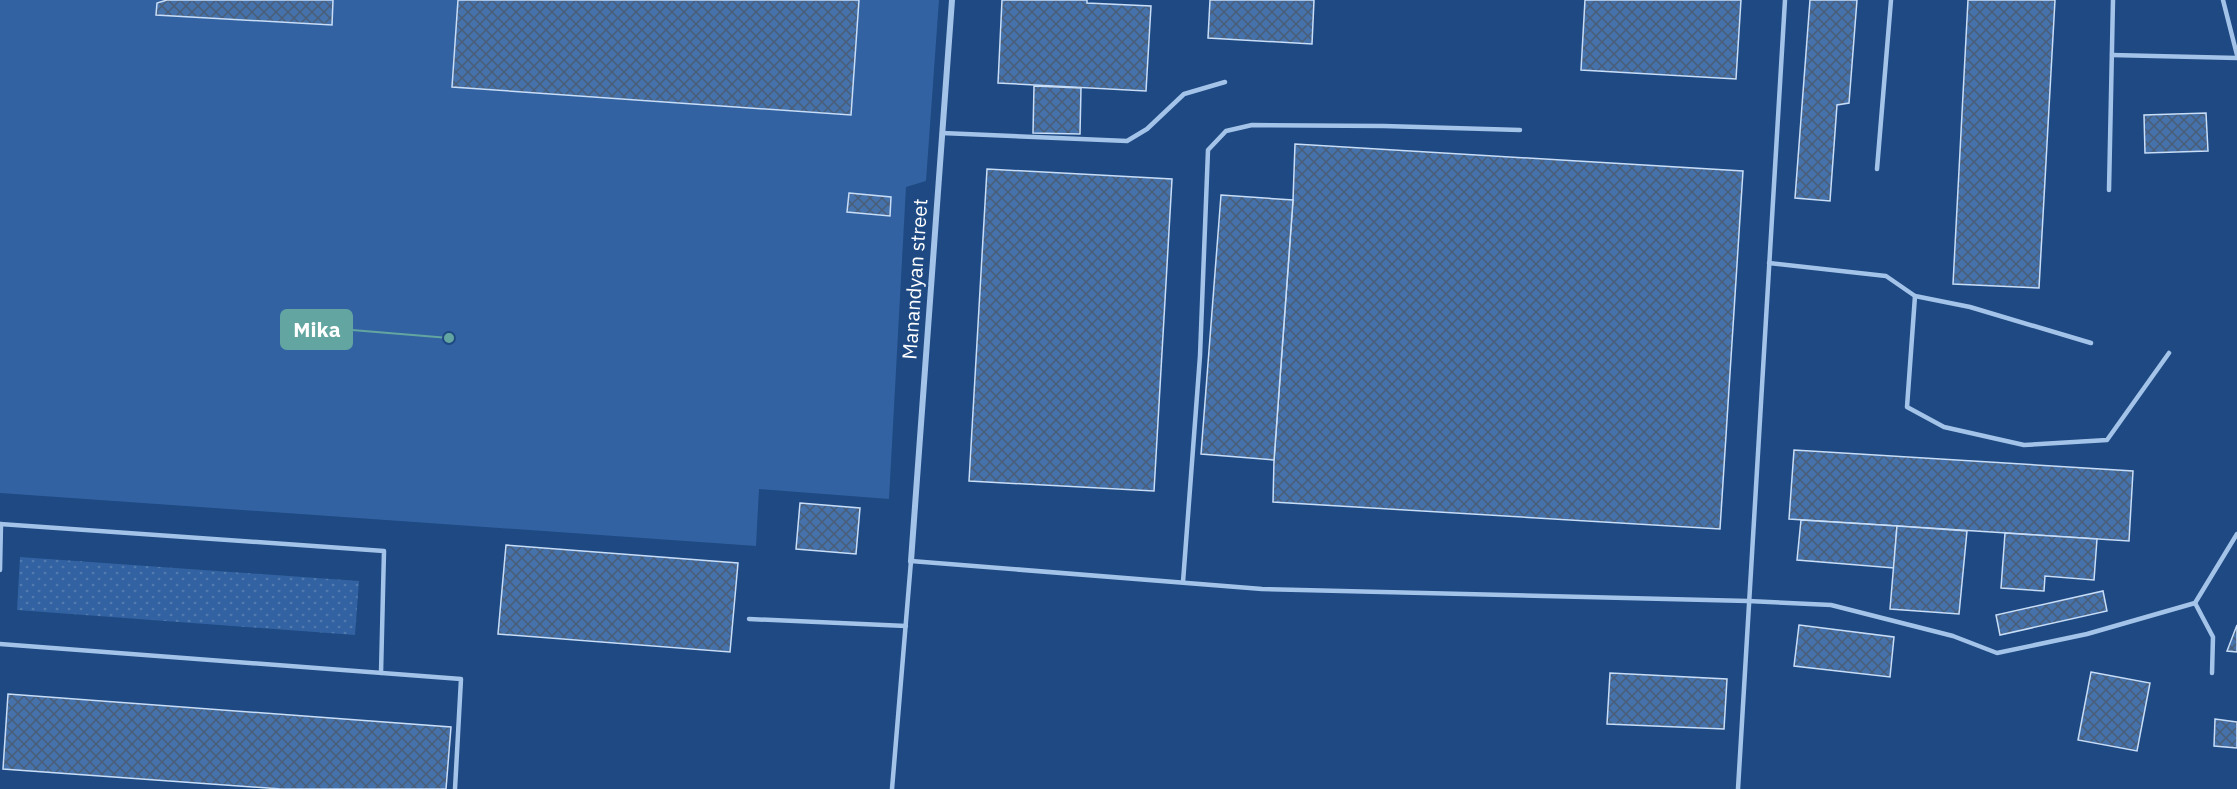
<svg xmlns="http://www.w3.org/2000/svg" width="2237" height="789" font-family="'IBM Plex Sans',sans-serif">
	<style>
		.grass { fill: url(#grass-dots) }
		.pitch { fill: #3262a1 }
		.building { fill: url(#building-cross-hatch); stroke: #c8ddf7; stroke-width: 1.5 }
		.lines { fill: none; stroke-linecap: round; stroke-linejoin: round }
		.lane { stroke: #a4c3e9; stroke-width: 4.5 }
		.street { stroke: #a4c3e9; stroke-width: 6 }
		.labels { text-anchor: middle; stroke-width: 5; stroke-linejoin: round; paint-order: stroke }
		.street-label { font-size: 20px; fill: #fff; stroke: #1e4982 }
		.leader { fill: none; stroke: #63a6a1; stroke-width: 2 }
		.callout-dot { fill: #63a6a1; stroke: #1e4982; stroke-width: 2 }
		.callout { fill: #63a6a1; stroke: #63a6a1; stroke-width: 2 }
		.callout-label { font-size: 21px; text-anchor: middle; font-weight: bold; fill: #fff }
	</style>
	<defs>
		<pattern id="grass-dots" width="8" height="8" patternUnits="userSpaceOnUse" patternTransform="scale(1.5)"><rect width="8" height="8" fill="#3262a1"/><path d="M2 2h.1M6 6h.1" fill="none" stroke="#517aaf" stroke-width="1.8" stroke-linecap="round"/></pattern>
		<pattern id="building-cross-hatch" width="8" height="8" patternUnits="userSpaceOnUse" patternTransform="scale(1.5)"><rect width="8" height="8" fill="#4672ab"/><path d="M0 0l8 8M0 8l8-8" fill="none" stroke="#495d77"/></pattern>
	</defs>
	<rect width="100%" height="100%" fill="#1e4982"/>
	<path class="grass" d="M20 557 359 581 355 635 17 610Z"/>
	<path class="pitch" d="M0 0H939L926 181 906 187 889 499 759 489 756 546 0 493Z"/>
	<g class="building">
		<path d="M167 0H333L332 25 156 15 157 3Z"/>
		<path d="M458 0H859L851 115 452 87Z"/>
		<path d="M1002 0H1087V3L1151 6 1146 91 998 83Z"/>
		<path d="M1210 0H1314L1312 44 1208 38Z"/>
		<path d="M1585 0H1741L1736 79 1581 70Z"/>
		<path d="M1810 0H1857L1849 103 1837 105 1830 201 1795 198Z"/>
		<path d="M1968 0H2055L2039 288 1953 284Z"/>
		<path d="M1034 86 1081 88 1080 134 1033 133Z"/>
		<path d="M2206 113 2208 151 2145 153 2144 115Z"/>
		<path d="M1295 144 1743 171 1720 529 1273 502 1274 460 1293 200Z"/>
		<path d="M987 169 1172 179 1154 491 969 481Z"/>
		<path d="M849 193 891 197 890 216 847 212Z"/>
		<path d="M1221 195 1293 200 1274 460 1201 454Z"/>
		<path d="M1794 450 2133 471 2129 541 1789 519Z"/>
		<path d="M800 503 860 508 856 554 796 549Z"/>
		<path d="M1801 520 1897 526 1894 568 1797 560Z"/>
		<path d="M1897 526 1967 531 1959 614 1890 609Z"/>
		<path d="M2005 533 2097 539 2094 580 2045 576 2044 591 2001 588Z"/>
		<path d="M506 545 738 563 730 652 498 634Z"/>
		<path d="M2103 591 2107 611 2000 635 1996 615Z"/>
		<path d="M1799 625 1894 637 1890 677 1794 666Z"/>
		<path d="M2237 625V652L2227 651Z"/>
		<path d="M2091 672 2150 683 2137 751 2078 740Z"/>
		<path d="M1610 673 1727 679 1724 729 1607 724Z"/>
		<path d="M8 694 451 727 446 789H281L3 769Z"/>
		<path d="M2215 719 2237 722V748L2214 746Z"/>
	</g>
	<g class="lines">
		<g class="lane">
			<path d="M2223 0 2237 55"/>
			<path d="M2112 55 2237 58"/>
			<path d="M942 133 1127 141 1147 129 1184 94 1225 82"/>
			<path d="M1877 169 1891 0"/>
			<path d="M2109 190 2113 0"/>
			<path d="M1769 263 1886 276 1915 296 1970 307 2091 343"/>
			<path d="M1915 296 1907 407 1944 427 2024 445 2107 440 2169 353"/>
			<path d="M0 524 384 551 381 673"/>
			<path d="M0 570 1 524"/>
			<path d="M1183 582 1200 356 1208 150 1226 131 1252 125 1384 126 1520 130"/>
			<path d="M2195 603 2213 637 2212 673"/>
			<path d="M749 619 906 626"/>
			<path d="M0 644 461 679 455 789"/>
			<path d="M892 789 911 561 1262 589 1748 601 1831 605 1953 636 1997 653 2087 634 2195 603 2237 534"/>
			<path d="M1738 789 1785 0"/>
		</g>
		<path class="street" d="M911 561 952 0"/>
	</g>
	<g class="labels">
		<g class="street-label">
			<text transform="translate(915 279) rotate(-86)" y="7">Manandyan street</text>
		</g>
	</g>
	<path class="leader" d="M449 338L352 330"/>
	<circle class="callout-dot" cx="449" cy="338" r="6"/>
	<rect class="callout" x="281" y="310" width="71" height="39" rx="6"/>
	<g class="callout-label">
		<text x="317" y="337">Mika</text>
	</g>
</svg>
